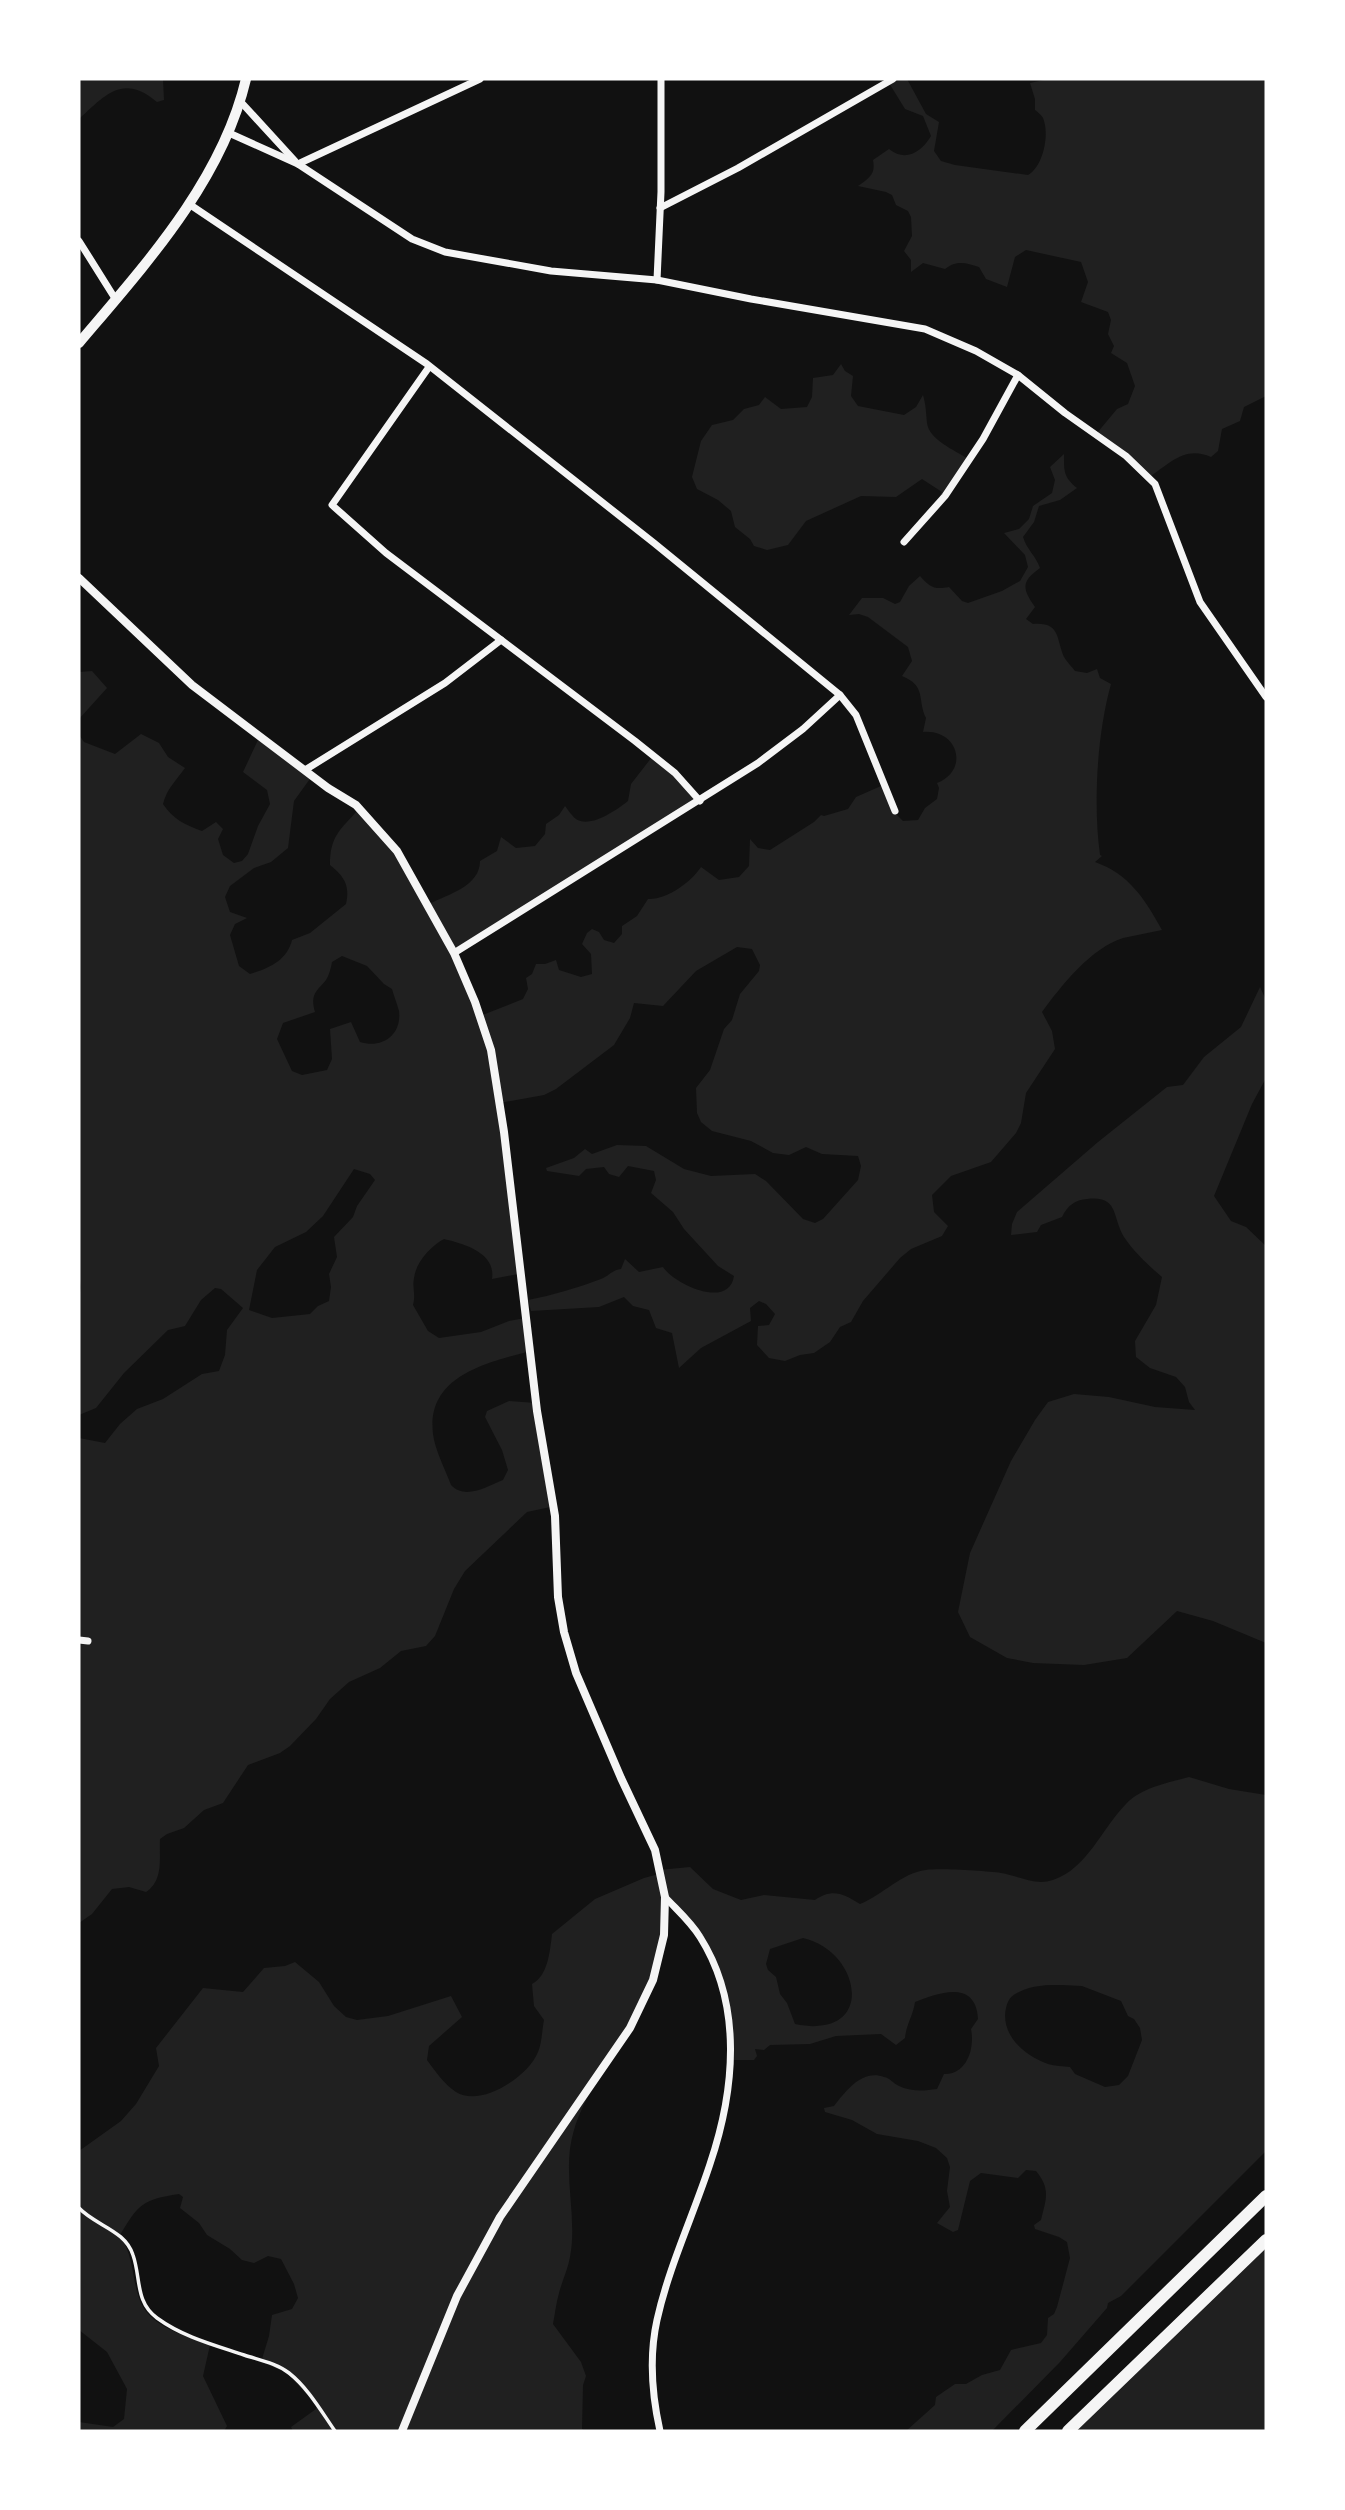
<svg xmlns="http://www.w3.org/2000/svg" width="1345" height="2510" font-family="'Fira Sans',sans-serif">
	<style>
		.green { fill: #202020; fill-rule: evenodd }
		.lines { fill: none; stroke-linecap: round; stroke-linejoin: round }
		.service { stroke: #f5f5f5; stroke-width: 3.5 }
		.minor { stroke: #f5f5f5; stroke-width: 7 }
		.tertiary { stroke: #f5f5f5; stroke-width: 8 }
		.secondary { stroke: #f5f5f5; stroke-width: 10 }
		.motorway { stroke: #f5f5f5; stroke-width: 12 }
	</style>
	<rect width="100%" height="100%" fill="#111"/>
	<g class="green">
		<path d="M79 79H163L164 100 157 102C123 73 105 95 79 119Z"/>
		<path d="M892 79H907L926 114 939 122 934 151 941 161 955 165 1028 175C1043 167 1050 134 1043 118 1042 116 1037 111 1035 110V99L1030 83 1048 79H1266V396L1244 407 1240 421 1222 429 1218 451 1211 457C1185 445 1169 464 1148 478L1097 433 1117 409 1128 404 1135 386 1127 363 1111 353 1114 346 1108 334 1111 320 1108 312 1081 302 1088 282 1081 262 1026 250 1015 257 1007 287 986 279 979 267C966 263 957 260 945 269L923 263 911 272V260L904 251 912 236 911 217 908 211 896 205 892 195 886 192 858 186C869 178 876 174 873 160L889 149C905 162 921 153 931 136L923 116 905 109 889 83Z"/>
		<path d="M841 364 845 371 853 376 851 396 858 406 904 415 916 407 923 395C926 405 926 413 927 423 929 440 955 450 968 459L935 506 942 492 922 479 896 497 861 496 806 521 788 545 767 550 754 546 750 539 735 527 731 511 718 500 697 489 692 477 701 441 712 425 733 420 744 409 759 405 765 397 781 409 807 407 812 397 813 378 833 375Z"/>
		<path d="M1064 454C1064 470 1063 477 1077 488L1060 500 1039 506 1034 522 1023 537C1027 550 1036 556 1040 568 1021 582 1022 588 1035 607L1026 619 1033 624C1061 622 1056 639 1064 657 1067 662 1072 667 1075 671L1087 673 1097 669 1100 678 1111 684C1097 734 1093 804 1100 855L1102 856 1095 862C1129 874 1145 899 1162 930 1149 933 1136 935 1123 938 1091 948 1061 986 1042 1012L1052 1031 1055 1049 1026 1093 1021 1123 1016 1133 991 1162 951 1176 932 1195 934 1212 948 1226 942 1236 911 1249 900 1258 863 1301 851 1322 840 1327 830 1342 814 1353 800 1355 785 1361 769 1358 757 1345 758 1326 769 1325 775 1314 766 1304 759 1301 750 1308 751 1321 701 1348 679 1368 672 1333 656 1328 649 1310 633 1306 624 1297 599 1307 531 1311 528 1300C553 1295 577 1288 601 1279 609 1276 612 1270 621 1269L625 1259 639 1272 663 1267C674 1284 729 1310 734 1276L718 1266 684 1229 673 1212 651 1193 656 1180 654 1171 628 1166 619 1177 609 1174 604 1167 586 1169 579 1176 547 1171 546 1168 574 1158 585 1149 592 1154 617 1145 646 1146 684 1169 711 1176 755 1174 766 1181 803 1219 815 1223 823 1219 858 1180 861 1166 858 1156 822 1154 806 1147 789 1155 773 1153 751 1141 712 1131 701 1122 697 1113 696 1088 710 1070 724 1029 732 1020 740 994 759 971 760 965 752 949 737 947 696 971 663 1006 634 1003 630 1018 614 1045 556 1089 544 1095 499 1103 523 1273 492 1279C496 1253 465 1244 444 1239 431 1246 416 1262 414 1278 412 1288 416 1294 413 1305L428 1331 439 1338 481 1332 509 1321 530 1317 534 1350C490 1362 426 1374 433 1434 435 1450 445 1469 451 1485 465 1500 486 1487 503 1480L508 1470 502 1450 485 1417 487 1411 509 1401 536 1403 555 1506 527 1512 465 1571 454 1589 435 1636 426 1646 401 1651 380 1668 349 1682 330 1699 316 1719 290 1746 280 1753 248 1765 223 1803 204 1810 184 1828 167 1834 160 1839C159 1858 164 1880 146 1892L129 1887 112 1889 92 1914 79 1923V1438L105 1443 120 1424 137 1409 163 1399 202 1374 219 1371 225 1355 227 1330 243 1308 221 1289 215 1288 201 1300 185 1326 168 1330 124 1373 96 1408 79 1415V1297L81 1287 79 1276V735L84 742 115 754 141 734 159 743 168 757 185 768C176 781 167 788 163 804 173 819 185 825 202 831L216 822 223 829 218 839 223 855 234 863 242 861 248 854 258 826 270 804 267 790 243 772 258 740 312 776 294 801 288 848 271 862 254 868 230 886 225 897 230 912 247 918 235 924 230 935 239 966 250 974C270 968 287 960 292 940L310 933 346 904C350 886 345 877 330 865 330 836 340 830 358 810L372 821 429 904C449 894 480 886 480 861L497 851 501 837 516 848 535 846 545 834 546 824 559 815 565 806C568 810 572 816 576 819 590 829 618 809 628 801L631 784 652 757 656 758 697 799 454 951 480 1016 523 999 528 989 526 978 532 974 536 964H545L556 960 559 970 581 977 592 974 591 954 582 944 587 933 592 929 599 932 604 940 614 943 622 934V926L637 916 648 899C667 900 691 882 701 867L719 880 739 877 749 866 750 839 758 848 770 850 814 822 821 815 824 816 848 809 856 797 881 786 893 811 903 821 918 820 925 808 937 799 939 788 937 783C970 770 958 729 923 732L926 718C917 700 927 686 902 676L912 661 908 647 868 617 859 614 849 615 862 598H883L895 604 900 602 909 586 920 576C930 587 934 590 949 587L962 601 968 603 1002 591 1020 581 1028 567 1025 555 1004 533 1019 529 1029 519 1033 506 1052 493 1055 480 1050 467ZM342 956 367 966 384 984 392 989C394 996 397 1004 399 1011 402 1035 382 1049 360 1042L351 1022 330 1029 332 1059 327 1070 302 1075 292 1071 277 1039 283 1023 315 1012C310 994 316 992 326 980 329 975 331 968 332 962ZM354 1169 370 1174 375 1180 357 1206 353 1217 334 1237 337 1257 329 1274 331 1287 329 1301 318 1306 310 1314 272 1318 249 1310 257 1270 275 1247 306 1232 323 1216Z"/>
		<path d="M92 671 107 688 79 719V672Z"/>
		<path d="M1260 987 1266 1000V1078L1252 1104 1214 1196 1231 1221 1246 1227 1266 1246V1643L1213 1621 1177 1611 1127 1658 1084 1665 1033 1663 1007 1658 970 1637 958 1612 970 1553 1011 1461 1035 1420 1048 1402 1074 1394 1109 1397 1155 1407 1195 1410 1189 1402 1185 1387 1176 1377 1150 1368 1136 1357 1135 1341 1156 1305 1162 1277C1148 1265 1134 1252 1124 1237 1112 1217 1119 1195 1087 1199 1075 1200 1068 1205 1062 1217L1041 1225 1037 1232 1011 1235 1012 1224 1017 1212 1098 1142 1167 1087 1183 1085 1204 1057 1241 1027Z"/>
		<path d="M1189 1777 1229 1789 1266 1795V2151L1121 2296 1108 2303 1107 2308 1060 2362 992 2431H906L935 2405 936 2397 955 2384H966L982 2375 1000 2370 1011 2350 1041 2343 1047 2335 1048 2318 1054 2314 1057 2307 1070 2258 1067 2242 1059 2237 1035 2229 1034 2225 1041 2220C1046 2199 1051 2189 1036 2171L1026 2170 1018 2178 981 2173 970 2181 958 2230 953 2232 937 2223 950 2207 947 2191 950 2167 947 2158 936 2148 918 2141 877 2134 852 2120 825 2112 824 2108 834 2106C846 2091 862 2069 884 2077 890 2078 894 2084 899 2086 912 2092 924 2091 937 2089L944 2074C967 2075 975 2048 971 2029L978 2019C976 1980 940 1992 915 2002 913 2016 906 2025 905 2038L896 2045 881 2034 836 2036 810 2044 770 2045 764 2050 755 2049 757 2056 754 2060H729L724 1995 699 1936 666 1901C661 1948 650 1991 626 2032 608 2065 585 2094 574 2130 561 2172 578 2215 570 2257 568 2269 562 2281 559 2293 556 2303 555 2314 553 2324L581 2362 586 2376 583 2385 582 2429 585 2431H293L291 2427 316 2409 317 2405 287 2373 262 2362V2359L269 2336 272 2315 292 2309 298 2298 294 2284 281 2259 268 2256 254 2263 242 2260 230 2249 207 2235 199 2223 180 2208 183 2197 179 2194C141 2200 139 2204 120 2235 135 2259 131 2279 141 2303 151 2327 188 2337 210 2345L203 2376 227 2426 224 2431H79V2422L113 2427 124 2419 127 2389 107 2352 79 2330V2151L121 2121 136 2104 159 2066 156 2048 203 1988 243 1992 264 1968 285 1966 295 1962 319 1982 334 2006 346 2017 357 2020 388 2016 451 1996 462 2017 429 2046 427 2060C435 2071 444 2084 456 2092 481 2108 529 2076 538 2052 542 2043 542 2030 544 2020L534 2006 532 1984C548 1976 550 1951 552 1934L595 1899 644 1878 659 1874V1870L690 1867 713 1889 741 1900 764 1895 815 1900C833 1888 843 1894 860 1904 883 1895 901 1873 926 1870 939 1868 987 1871 1001 1873 1019 1876 1035 1886 1053 1880 1087 1869 1102 1828 1126 1804 1142 1787 1168 1783 1189 1777ZM803 1938C862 1951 877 2041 795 2024L787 2003 780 1994 776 1977 768 1970 766 1964 770 1949ZM1062 1985 1082 1986 1121 2001 1128 2016 1134 2019 1140 2028 1142 2040 1128 2076 1119 2085 1105 2087 1075 2074 1070 2067C1063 2066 1055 2066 1048 2064 1024 2056 1000 2034 1006 2008 1008 2000 1011 1995 1019 1992 1032 1985 1047 1985 1062 1985Z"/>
		<path d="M1266 2246V2431H1067Z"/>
	</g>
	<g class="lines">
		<path class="service" d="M79 2208C96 2226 125 2230 133 2255 141 2278 135 2302 157 2318 183 2337 214 2345 244 2355 259 2360 276 2363 289 2373 308 2388 321 2411 335 2431"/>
		<g class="minor">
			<path d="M240 101 295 161"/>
			<path d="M229 133 298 164 412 239 445 252 551 271 657 280 751 299 925 329 976 351 1018 375 1065 413 1126 456 1155 484 1200 602 1266 697"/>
			<path d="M298 164 480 79"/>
			<path d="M189 204 427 364 654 543 840 695 856 715 895 811"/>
			<path d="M660 208 738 168 893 79"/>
			<path d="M79 241 116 300"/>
			<path d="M657 280 661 192V79"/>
			<path d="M429 367 332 505 386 553 635 741 675 773 700 801"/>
			<path d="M904 542 945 496 983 439 1018 375"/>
			<path d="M305 770 445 683 501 640"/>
			<path d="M454 953 758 763 803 729 840 695"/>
			<path d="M79 1640 88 1641"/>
			<path d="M660 2431C652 2395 649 2356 657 2320 669 2266 693 2216 710 2164 735 2090 743 2005 700 1937 691 1922 677 1910 665 1897"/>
		</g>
		<path class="tertiary" d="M79 578 192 685 328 788 356 805 397 851 454 953 475 1002 491 1050 504 1132 537 1411 555 1516 558 1597 564 1632 576 1673 621 1778 655 1850 665 1897 664 1935 653 1980 630 2028 500 2217 457 2296 402 2431"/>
		<path class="secondary" d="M79 343C145 265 222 181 246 79"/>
		<g class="motorway">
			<path d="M1025 2431 1266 2196"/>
			<path d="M1068 2431 1266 2240"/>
		</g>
	</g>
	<rect width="1345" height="2510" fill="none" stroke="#ffffff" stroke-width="161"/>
</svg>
